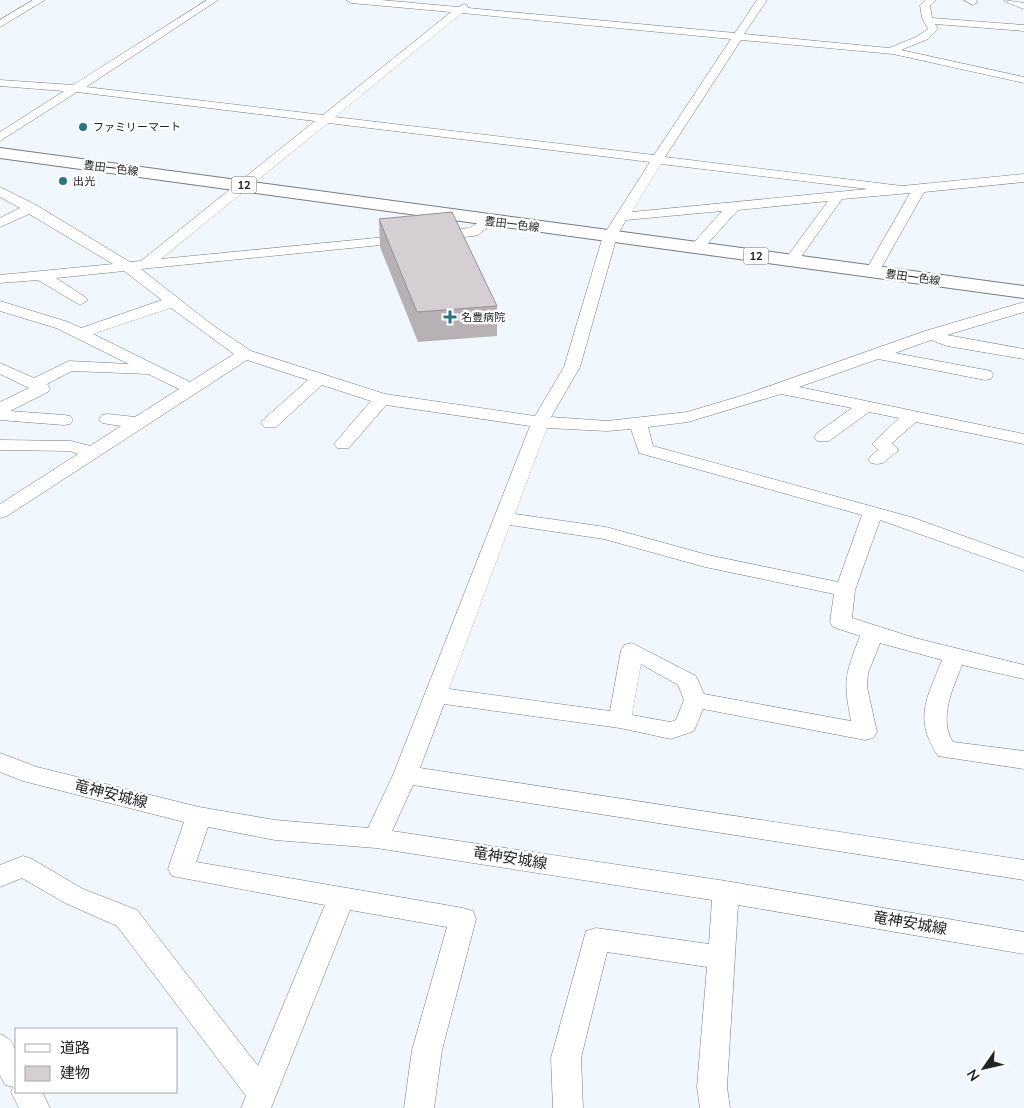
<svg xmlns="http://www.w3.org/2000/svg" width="1024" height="1108" font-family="'Nunito Sans','Noto Sans JP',sans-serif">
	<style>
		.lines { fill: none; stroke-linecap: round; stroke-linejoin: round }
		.minor-casing { stroke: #767c81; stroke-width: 1 }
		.major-casing { stroke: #767c81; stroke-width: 2 }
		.minor { fill: #fff; fill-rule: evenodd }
		.major { fill: #fff; fill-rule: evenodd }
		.wall { fill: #b7b1b5 }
		.building { fill: #d5ced3; stroke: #959094 }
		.poi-dot { fill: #2c737f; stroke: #fff; stroke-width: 2 }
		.labels { text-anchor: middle; stroke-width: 4.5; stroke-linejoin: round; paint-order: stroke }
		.far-poi-label { font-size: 11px; fill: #212426; stroke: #fff; text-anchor: start }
		.far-street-label { font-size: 11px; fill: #212426; stroke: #fff }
		.shield { fill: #fff; stroke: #646667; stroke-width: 1 }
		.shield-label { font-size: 11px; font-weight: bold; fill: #212426 }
		.near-street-label { font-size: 15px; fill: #212426; stroke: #fff }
	</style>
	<rect width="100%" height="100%" fill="#f1f7fe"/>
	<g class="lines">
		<defs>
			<g id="minor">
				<path d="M33 0H45L0 27V20Z"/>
				<path d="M207 0H218L86 87 323 115 451 12 351 3 346 0H381L458 7 464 4 467 5 468 8 735 33 757 0H767L744 34 889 48 916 37 928 29 922 18 920 5 925 0H936L930 6 932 18 1024 25V31L935 24 938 29 928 39 901 50 1024 77V83L893 54 741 40 665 157 902 186 1024 174V182L924 192 879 272 872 276 865 272 910 193 842 199 796 264 791 265 784 261 828 201 738 210 701 251 696 252 689 248 722 211 626 220 617 236 580 367 551 417 607 421 687 412 744 395 925 331 1024 302V312L947 335 1024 349V359L947 346 931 340 895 353 991 371 993 375 991 379 985 380 878 359 799 387 1024 434V444L916 422 892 443 899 450 883 463 877 464 871 463 868 459 878 450 872 444 899 418 869 412 829 441H817L814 437 817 433 852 408 781 394 688 422 648 427 653 446 914 518 1024 558V571L880 520 855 590 852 618 915 638 1024 665V679L962 665C953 688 938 719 953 742L1024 751V769L938 756C913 718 927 698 942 660L880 643 868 673 867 687 877 732 873 738 865 740 703 709 694 731 671 739 620 728 444 704 420 768 1024 860V880L413 785 392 831 726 881 1024 932V954L738 905 727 1087 730 1108H700L697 1087 707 967 607 952 581 1058 583 1108H553L551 1058 586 931 596 928 709 944 712 900 376 848 275 840 208 827 196 862 463 908 473 911 476 919 442 1050 434 1108H404L412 1050 447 927 350 910 271 1108H241L246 1096 117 926 65 903 22 878 0 887V865L23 856 32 859 83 889 137 910 258 1066 325 905 172 876 168 869 184 822 23 781 0 772V753L37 767 199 807 275 820 368 828 393 775 530 426 386 405 349 448H337L334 444 371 401 322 385 276 427H264L261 423 264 419 308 380 247 360 7 516 0 518V504L78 454 70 451 0 450V440L71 441 90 446 121 426 102 423 99 419 102 415 108 414 135 417 179 389 148 374 72 371 47 384 50 388 48 392 10 411 64 415 70 416 73 420 70 424 64 425 0 420V402L29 388 0 374V363L34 378 69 361 129 364 56 328 0 311V301L68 322 81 328 162 300 124 271 56 278 85 297 88 300 80 305 38 280 0 283V275L113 264 29 214 0 227V218L20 208 0 197V187L36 205 130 262 141 261 315 121 77 92 0 141V132L64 91 0 86V80L73 85ZM462 13 731 39 654 155 335 117ZM328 123 650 162 603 236 564 367 535 416 385 394 251 351 211 324 141 269 411 242 413 239 411 236 406 235 161 259ZM661 164 868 189 632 212ZM171 308 234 354 190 382 93 334ZM547 428 607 431 631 429 639 453 862 515 838 582 708 555 606 527 515 514ZM510 525 604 539 705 567 834 594 830 622 833 627 860 636C845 676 843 679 851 721L704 694 696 676 632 643 624 645 621 650 610 711 449 689ZM641 664 678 685 684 700 676 720 670 722 632 715Z"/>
				<path d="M964 0H976L978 2 973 5Z"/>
				<path d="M1004 0 1024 3V9L1006 2Z"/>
				<path d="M488 217 495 221 478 235 473 236 435 240 428 236 435 232 469 228Z"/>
				<path d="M0 1034C24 1043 16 1070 16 1092H42L50 1108H19L11 1092 13 1087 5 1085 0 1075Z"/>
			</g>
			<path id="major" d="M0 148 1024 286V298L0 158Z"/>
		</defs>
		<use href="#minor" class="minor-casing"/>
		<use href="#major" class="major-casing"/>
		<use href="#minor" class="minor"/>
		<use href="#major" class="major"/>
	</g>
	<path class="wall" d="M379 219 497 306V336L418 342 380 247Z"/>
	<path class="building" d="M452 212 497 306 417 312 379 219Z"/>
	<g class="poi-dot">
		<circle cx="83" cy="127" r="5"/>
		<circle cx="63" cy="181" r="5"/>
		<path d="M447.5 309.5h5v5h5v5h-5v5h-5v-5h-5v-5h5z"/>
	</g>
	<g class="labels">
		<g class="far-poi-label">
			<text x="93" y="131">ファミリーマート</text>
			<text x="73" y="185">出光</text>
			<text x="461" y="321">名豊病院</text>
		</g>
		<g class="far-street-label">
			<text transform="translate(111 168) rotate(7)" y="4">豊田一色線</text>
			<text transform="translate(512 224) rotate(7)" y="4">豊田一色線</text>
			<text transform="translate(913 277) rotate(8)" y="4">豊田一色線</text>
		</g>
		<g class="shield">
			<rect x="231.5" y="176.5" width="25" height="17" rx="4"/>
			<rect x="743.5" y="247.5" width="25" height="17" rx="4"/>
		</g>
		<g class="shield-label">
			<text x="244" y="189">12</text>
			<text x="756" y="260">12</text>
		</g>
		<g class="near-street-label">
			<text transform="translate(111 794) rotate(14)" y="5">竜神安城線</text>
			<text transform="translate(510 858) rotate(9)" y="5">竜神安城線</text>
			<text transform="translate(910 923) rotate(10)" y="5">竜神安城線</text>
		</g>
	</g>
	<rect x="15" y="1028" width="162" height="65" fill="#ffffff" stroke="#a6a7a8"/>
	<rect x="25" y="1044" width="25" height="8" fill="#ffffff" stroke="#a6a7a8"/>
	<text x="60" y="1053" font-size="15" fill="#212426">道路</text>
	<rect x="25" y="1066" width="25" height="15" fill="#d5ced3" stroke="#a6a7a8"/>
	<text x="60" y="1078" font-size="15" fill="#212426">建物</text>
	<g transform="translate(984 1068) rotate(236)" stroke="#ffffff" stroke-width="4" paint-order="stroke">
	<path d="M0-4L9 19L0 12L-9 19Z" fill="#212426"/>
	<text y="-8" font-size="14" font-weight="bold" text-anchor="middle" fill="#212426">N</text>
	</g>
</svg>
